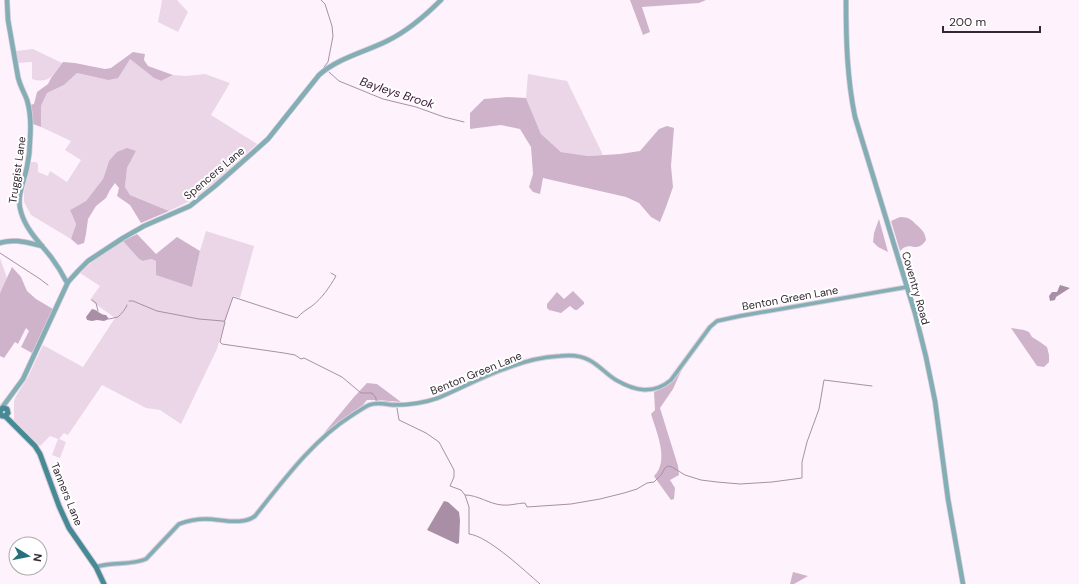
<svg xmlns="http://www.w3.org/2000/svg" width="1079" height="584" font-family="'DM Sans',sans-serif">
	<style>
		.green { fill: #ead6e7 }
		.forest { fill: #cfb3cb }
		.water { fill: #a98fa6 }
		.lines { fill: none; stroke-linecap: round; stroke-linejoin: round }
		.stream { stroke: #a98fa6; stroke-width: 1 }
		.minor-casing { stroke: #d9ced8; stroke-width: 5.5 }
		.tertiary-casing { stroke: #d9ced8; stroke-width: 6 }
		.secondary-casing { stroke: #d9ced8; stroke-width: 7 }
		.minor { stroke: #83aeb5; stroke-width: 3.5 }
		.tertiary { stroke: #83aeb5; stroke-width: 4.5 }
		.secondary { stroke: #458a94; stroke-width: 5 }
		.labels { text-anchor: middle; stroke-width: 4; stroke-linejoin: round; paint-order: stroke }
		.street-label { font-size: 11px; fill: #332832; stroke: #fff }
		.water-label { font-size: 12px; font-style: italic; fill: #3d193a; stroke: #fff }
	</style>
	<rect width="100%" height="100%" fill="#fef3fc"/>
	<g class="green">
		<path d="M162 0H177L188 12 178 32 158 22Z"/>
		<path d="M33 49 62 63C52 76 49 84 32 79V62L18 63 16 51Z"/>
		<path d="M130 59 154 78 161 81 173 75 186 76 205 74 230 83 211 115 257 144 216 181 190 201 169 211 130 195 125 187 127 168 136 151 109 161 103 179 86 201 70 210 76 224 71 239 31 215 24 202V191L31 162H36L38 164V172L48 176 50 171 67 182 81 160 65 150 71 141 41 127V106L47 93 64 85 77 73 108 80Z"/>
		<path d="M528 74 567 81 603 155 588 156 561 152 541 134 526 98Z"/>
		<path d="M206 231 254 246 240 298 233 296 217 349 181 424 160 410 146 408 102 385 68 435 64 433 59 439 66 442 60 458 52 455 58 439 50 436 40 446 14 420V401L16 396 28 377 43 345 83 367 115 318 90 300 100 286 80 273 92 262 123 241 139 259 143 261 151 259 156 261 192 287 200 251Z"/>
		<path d="M0 258 7 278 0 293Z"/>
	</g>
	<g class="forest">
		<path d="M630 0H706L699 3 642 7 650 32 643 35Z"/>
		<path d="M133 52 145 54 144 60 148 66 173 75 161 81 154 78 130 59 118 78 108 80 77 73 64 85 47 93 41 106V127L33 124 30 105 34 104 37 92 48 84 51 78 63 62 75 63 105 69 111 68Z"/>
		<path d="M508 97 526 98 541 134 561 152 588 156 620 154 640 151 659 129 667 126 674 128 671 166 673 187 666 207 660 222 651 217 639 203 626 197 543 178 540 194 533 192 529 187 533 174 531 147 520 129 501 125 470 129V113L484 99Z"/>
		<path d="M127 148 136 151 127 168 125 187 130 195 169 211 141 223 130 205 117 196 119 188 115 183 110 190 106 198 96 206 88 219 86 234 84 243 78 245 71 239 76 224 70 210 86 201 103 179 109 161 117 152Z"/>
		<path d="M900 217C910 217 911 220 918 226 923 231 925 233 926 240 916 255 911 239 900 251L891 221Z"/>
		<path d="M879 219 888 252 878 247 873 242 874 233Z"/>
		<path d="M137 234 156 254 177 237 200 251 192 287 156 275V261L151 259 143 261 139 259 123 241Z"/>
		<path d="M12 267 21 277 27 291 36 299 53 309 32 353 21 347 29 331 26 328 18 344 15 342 4 358 0 356V293Z"/>
		<path d="M573 291 584 302V304L577 310H575L570 306 561 313 549 310 547 308V304L557 292 564 299Z"/>
		<path d="M1011 328 1024 330 1029 332 1032 337 1040 342 1047 347 1049 355V362L1044 367 1037 366Z"/>
		<path d="M682 369 673 389 660 408 678 466 679 475 670 480 675 488 674 499 671 500 658 482 654 476C670 461 656 431 651 414L655 410 654 392 668 385Z"/>
		<path d="M367 383 377 384 401 402 377 400H367L362 406 324 433 354 397Z"/>
		<path d="M793 572 808 576 794 584H790Z"/>
	</g>
	<g class="water">
		<path d="M1060 285 1070 288 1056 297 1055 300 1050 301 1049 296 1052 292H1057Z"/>
		<path d="M92 309C98 310 100 315 106 315L109 319 104 321 97 320 92 321 87 320 86 317Z"/>
		<path d="M444 501 448 502 459 512 460 520 459 543 457 544 427 530Z"/>
	</g>
	<g class="lines">
		<g class="stream">
			<path d="M321 0 325 4 332 26 333 36 328 62 324 67"/>
			<path d="M329 72 339 81 383 99 416 107 444 117 464 122"/>
			<path d="M0 253 40 279 48 285"/>
			<path d="M92 300 96 303 98 311"/>
			<path d="M129 301H133L157 311 199 319 223 321 225 322 220 342 222 344 284 353 295 355 301 359 304 358 342 377 361 393H372L376 398V401L398 403"/>
			<path d="M109 319 118 317C121 314 126 309 127 305"/>
			<path d="M224 321 225 320 233 297 297 318C301 313 306 310 312 306 322 298 329 288 336 276L331 273"/>
			<path d="M397 408 399 420 426 433 439 442 454 470V477L450 486 461 490 465 495C478 495 489 504 502 505 510 506 518 503 525 503L527 507 571 504 600 499 624 493 637 489 647 483 654 482 661 475 665 468 668 466 672 467 685 475 701 480 717 482 740 484 772 482 802 478V462L807 442 819 409 824 380 872 386"/>
			<path d="M465 495 469 507V534C488 536 525 571 540 584"/>
		</g>
		<defs>
			<path id="minor" d="M96 567C112 561 130 566 146 559L179 524C187 521 197 519 206 519 222 519 242 526 255 516 283 481 313 440 351 416 357 412 363 408 369 405 377 402 385 404 393 405 408 405 424 403 438 398 462 388 485 375 510 367 525 361 543 357 560 356 569 355 580 355 589 360 599 365 606 374 616 380 635 391 653 395 671 380L710 327 717 321 740 316 907 287"/>
			<g id="tertiary">
				<path d="M7 0 8 20 18 77C20 86 24 92 27 100 31 113 31 127 30 140 30 149 29 158 27 167 24 182 16 197 21 212 26 230 40 243 51 257 57 265 62 273 66 281L68 282"/>
				<path d="M846 0C846 40 847 78 855 117L915 313 926 357 935 401 948 499 963 584"/>
				<path d="M0 243C14 238 28 243 42 246"/>
				<path d="M1 409 23 379 68 282 78 271 88 261 123 238 144 226 190 206 215 186 268 139 319 75C338 58 365 52 387 41 408 31 425 16 441 0"/>
			</g>
			<g id="secondary">
				<path d="M0 411 3 408 7 409 8 413 5 416"/>
				<path d="M0 413 2 416H5L35 446 40 454 59 506 69 528 96 567 104 584"/>
			</g>
		</defs>
		<use href="#minor" class="minor-casing"/>
		<use href="#tertiary" class="tertiary-casing"/>
		<use href="#secondary" class="secondary-casing"/>
		<use href="#minor" class="minor"/>
		<use href="#tertiary" class="tertiary"/>
		<use href="#secondary" class="secondary"/>
	</g>
	<g class="labels">
		<g class="street-label">
			<text transform="translate(17 170) rotate(-82)" y="4">Truggist Lane</text>
			<text transform="translate(214 173) rotate(-40)" y="4">Spencers Lane</text>
			<text transform="translate(916 288) rotate(74)" y="4">Coventry Road</text>
			<text transform="translate(790 298) rotate(-10)" y="4">Benton Green Lane</text>
			<text transform="translate(476 373) rotate(-22)" y="4">Benton Green Lane</text>
			<text transform="translate(67 494) rotate(68)" y="4">Tanners Lane</text>
		</g>
		<g class="water-label">
			<text transform="translate(397 93) rotate(18)" y="4">Bayleys Brook</text>
		</g>
	</g>
	<g transform="translate(28 556) rotate(100)"><circle r="19" fill="#ffffff" stroke="#ada9ad"/>
	<path d="M0-3L7 15L0 10L-7 15Z" fill="#27707a"/>
	<text y="-6" font-size="11" font-weight="bold" text-anchor="middle" fill="#332832">N</text>
	</g>
	<path d="M943 26v6h97v-6" fill="none" stroke="#332832" stroke-width="2"/>
	<text x="949" y="26" font-size="12" fill="#332832" stroke="#ffffff" stroke-width="3" paint-order="stroke">200 m</text>
</svg>
